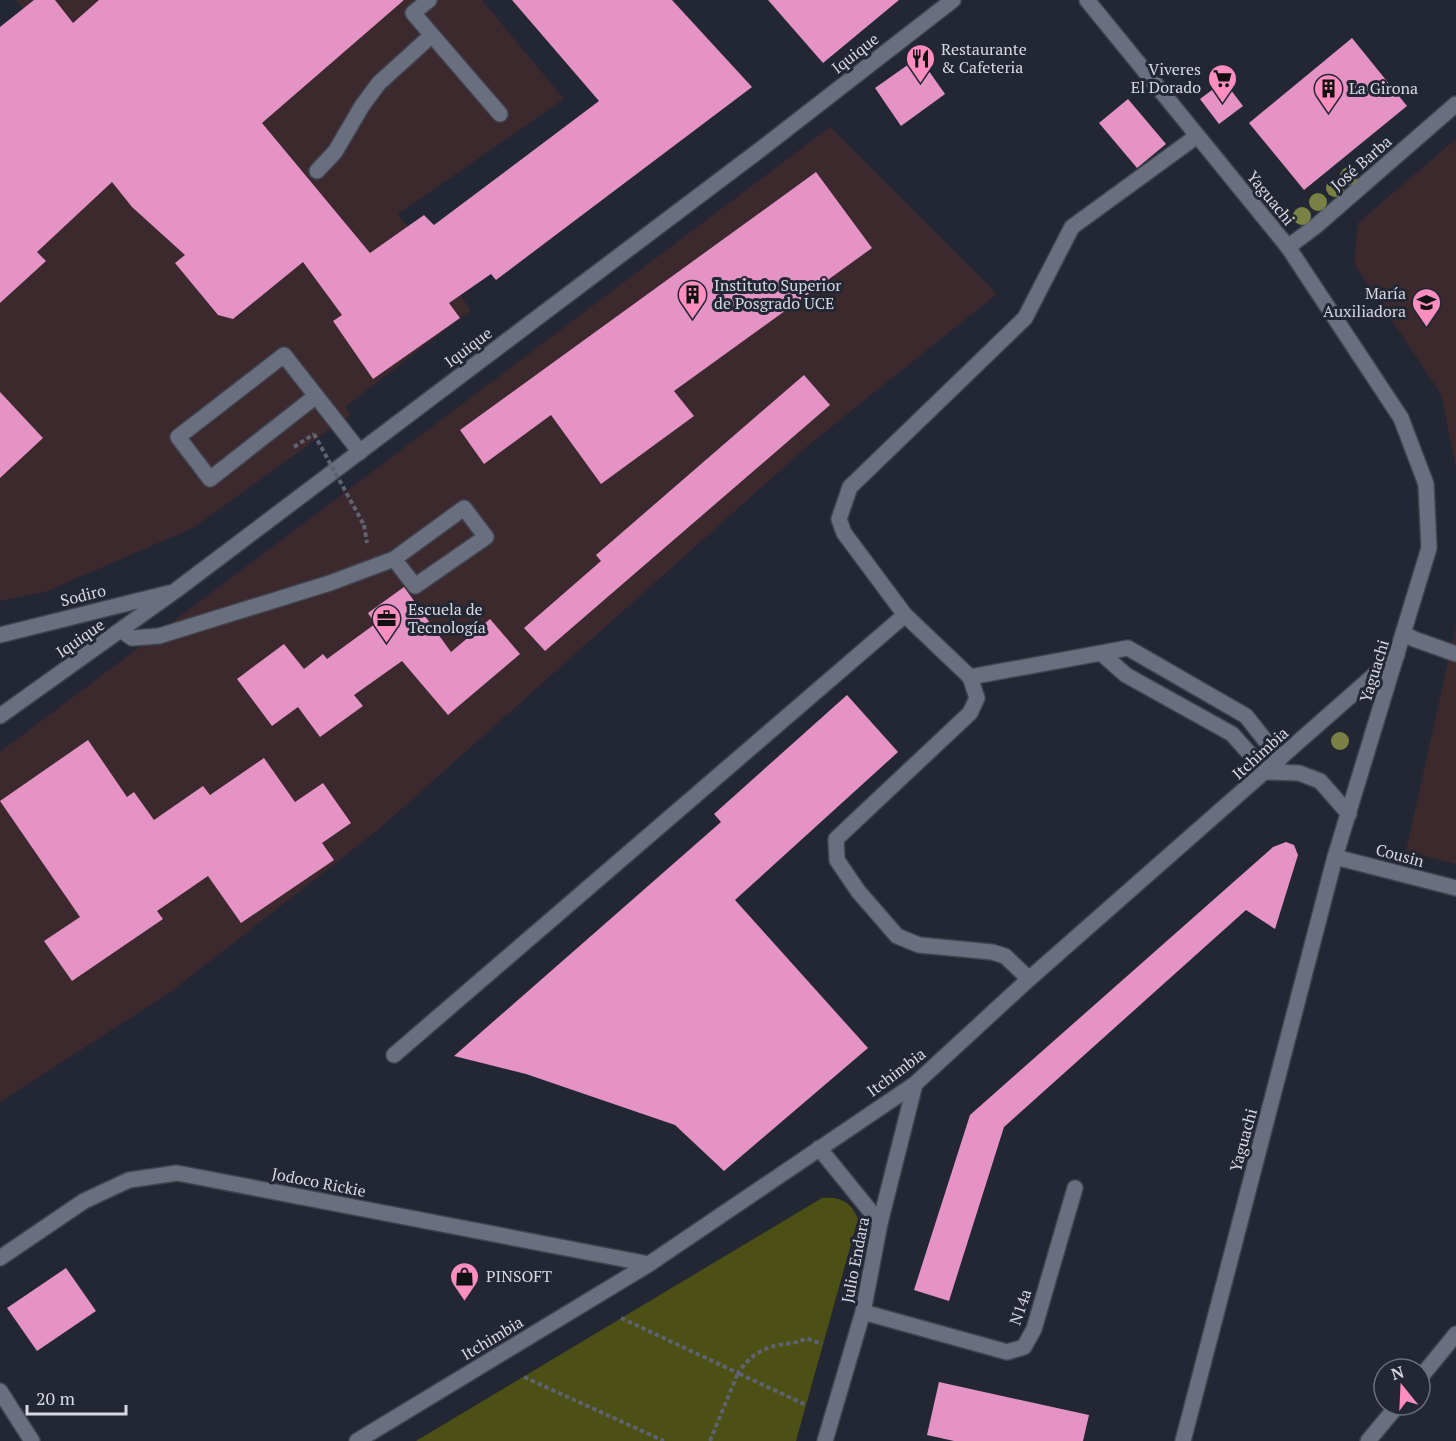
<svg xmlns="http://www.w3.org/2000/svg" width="1456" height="1441" font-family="'PT Serif',serif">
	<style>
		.education { fill: #3c292e }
		.green { fill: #4c5015 }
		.building { fill: #e493c4 }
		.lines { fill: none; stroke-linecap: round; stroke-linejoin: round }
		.lane-casing { stroke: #41444f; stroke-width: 18 }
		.street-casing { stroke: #41444f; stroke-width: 18 }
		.path { stroke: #5e626e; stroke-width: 4; stroke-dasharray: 4.5 3; stroke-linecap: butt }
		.lane { stroke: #6a6f7f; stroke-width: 15 }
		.street { stroke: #6a6f7f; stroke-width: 15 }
		.path-bridge { stroke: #5e626e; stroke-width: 4; stroke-dasharray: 4.5 3; stroke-linecap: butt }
		.tree { fill: #7a8144 }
		.labels { text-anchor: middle; stroke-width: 6; stroke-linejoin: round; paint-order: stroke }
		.poi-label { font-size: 16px; fill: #d6d9e2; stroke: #232734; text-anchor: start }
		.street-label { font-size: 16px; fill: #d6d9e2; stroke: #232734 }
	</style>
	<rect width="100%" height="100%" fill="#232734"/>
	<g class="education">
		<path d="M16 0H482L564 99 398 214 471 310 345 407 351 414 193 528 45 592 0 601V69L41 32Z"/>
		<path d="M830 127 997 294 810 444 379 829 172 991 0 1102V752Z"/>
		<path d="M1456 139V468L1441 394 1354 263 1358 223Z"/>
		<path d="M1456 626V864L1406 851Z"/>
	</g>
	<path class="green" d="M822 1198C841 1197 850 1201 858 1219L796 1441H416Z"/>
	<g class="building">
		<path d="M34 0H55L73 23 99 0H404L262 123 370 253 424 215 434 225 599 101 512 0H672L752 87 496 280 491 274 449 303 460 318 373 379 333 321 342 315 303 262 233 319 218 315 175 263 185 255 132 207 112 182 37 252 46 261 0 303V27Z"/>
		<path d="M768 0H899L823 63Z"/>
		<path d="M1352 38 1407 106 1304 190 1249 123Z"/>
		<path d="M919 57 945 94 901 126 875 88Z"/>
		<path d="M1224 81 1243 106 1219 124 1200 99Z"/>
		<path d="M1128 99 1166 144 1137 168 1099 123Z"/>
		<path d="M816 172 872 248 674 391 694 416 601 484 551 415 484 464 460 430Z"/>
		<path d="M804 375 830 405 545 651 524 628 601 561 596 555Z"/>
		<path d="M0 392 43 438 0 478Z"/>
		<path d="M404 587 451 652 490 619 520 654 448 715 402 661 354 695 363 706 320 737 298 707 272 726 237 679 284 644 304 669 323 654 327 659 375 624 368 613Z"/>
		<path d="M847 695 898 752 735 900 868 1048 724 1171 675 1125 526 1074 454 1056 721 822 714 814Z"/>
		<path d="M88 740 127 797 134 792 154 820 203 786 210 795 264 758 295 802 323 783 351 823 322 843 334 860 241 923 208 876 157 911 163 919 72 981 44 941 80 917 0 801Z"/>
		<path d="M1286 842 1294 845 1298 855 1275 929 1246 910 1004 1127 949 1301 914 1290 970 1115 1273 847Z"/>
		<path d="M66 1268 96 1311 37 1351 7 1308Z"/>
		<path d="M939 1382 1089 1415 1083 1441H954L927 1435Z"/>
	</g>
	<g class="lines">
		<defs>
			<g id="lane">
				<path d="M429 0 413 13 500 114"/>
				<path d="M317 171 335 152 362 106 379 83 432 35"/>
				<path d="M316 396 210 479 178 437 284 355 360 452"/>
				<path d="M122 631 132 638 159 636 330 583 394 559 464 508 486 537 415 586 394 559"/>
				<path d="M1404 634 1414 639 1456 654"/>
				<path d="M1101 653 1126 675 1232 734 1266 772"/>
				<path d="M970 677 1128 648 1246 716 1280 759"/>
				<path d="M1029 979 1005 956 992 952 919 945 897 936 858 891 837 860 836 839 970 713 977 698 970 677 905 615 844 533 839 519 850 487 1025 318 1072 227 1197 136"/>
				<path d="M394 1055 905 615"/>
			</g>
			<g id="street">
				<path d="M1087 0 1288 247 1401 418 1426 484 1429 548 1335 857 1183 1441"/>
				<path d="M1288 247 1316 226 1456 104"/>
				<path d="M0 635 169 593"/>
				<path d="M0 716 175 591 761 149 953 0"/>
				<path d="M1266 772 1299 773 1320 781 1349 814"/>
				<path d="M1335 857 1456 888"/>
				<path d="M819 1148 880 1223"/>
				<path d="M0 1258 84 1201 129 1180 177 1173 649 1264"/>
				<path d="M863 1312 1007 1352 1024 1347 1034 1329 1075 1188"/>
				<path d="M1420 1378 1456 1334"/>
				<path d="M0 1391 32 1441"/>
				<path d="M357 1441 649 1264 915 1084 1029 979 1397 655"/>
				<path d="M825 1441 863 1312 880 1223 915 1084"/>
				<path d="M1368 1441 1398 1405"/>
			</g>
		</defs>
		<use href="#lane" class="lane-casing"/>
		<use href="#street" class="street-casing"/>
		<g class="path">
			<path d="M294 447 314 434"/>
			<path d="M364 525 367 543"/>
			<path d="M621 1318 738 1373C748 1358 760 1349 778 1345 789 1343 797 1344 806 1338L822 1344"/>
			<path d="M524 1377 664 1441"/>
			<path d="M710 1441 738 1373 806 1405"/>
		</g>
		<use href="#lane" class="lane"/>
		<use href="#street" class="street"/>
		<path class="path-bridge" d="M314 434 364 525"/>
	</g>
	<g class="tree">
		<circle cx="1349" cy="176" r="9"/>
		<circle cx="1335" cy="188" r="9"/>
		<circle cx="1318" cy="202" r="9"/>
		<circle cx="1302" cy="216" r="9"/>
		<circle cx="1340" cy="741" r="9"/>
	</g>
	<defs>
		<symbol id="restaurant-pin" viewBox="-11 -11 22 30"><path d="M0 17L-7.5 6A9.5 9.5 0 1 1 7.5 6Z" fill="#fd8ebf" stroke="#232734"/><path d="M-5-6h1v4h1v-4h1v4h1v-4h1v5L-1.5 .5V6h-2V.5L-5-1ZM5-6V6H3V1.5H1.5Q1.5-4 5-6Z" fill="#111"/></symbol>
		<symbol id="supermarket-pin" viewBox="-11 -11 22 30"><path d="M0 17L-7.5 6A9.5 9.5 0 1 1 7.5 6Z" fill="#fd8ebf" stroke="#232734"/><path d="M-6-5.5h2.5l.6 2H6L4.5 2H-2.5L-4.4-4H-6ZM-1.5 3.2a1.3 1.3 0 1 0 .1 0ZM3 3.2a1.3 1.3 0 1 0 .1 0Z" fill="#111"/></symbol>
		<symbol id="building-pin" viewBox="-11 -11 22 30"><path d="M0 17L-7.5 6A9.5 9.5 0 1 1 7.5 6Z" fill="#fd8ebf" stroke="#232734"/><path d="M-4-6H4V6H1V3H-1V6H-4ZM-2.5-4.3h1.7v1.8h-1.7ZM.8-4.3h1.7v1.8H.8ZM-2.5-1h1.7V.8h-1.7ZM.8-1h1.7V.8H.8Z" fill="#111"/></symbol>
		<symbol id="school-pin" viewBox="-11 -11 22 30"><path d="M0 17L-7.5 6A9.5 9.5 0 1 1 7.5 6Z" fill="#fd8ebf" stroke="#232734"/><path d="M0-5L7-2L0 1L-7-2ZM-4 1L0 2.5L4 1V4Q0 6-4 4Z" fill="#111"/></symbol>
		<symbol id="office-pin" viewBox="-11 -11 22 30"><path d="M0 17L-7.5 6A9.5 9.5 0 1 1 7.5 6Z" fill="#fd8ebf" stroke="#232734"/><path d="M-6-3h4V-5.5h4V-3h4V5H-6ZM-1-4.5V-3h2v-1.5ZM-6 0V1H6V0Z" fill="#111"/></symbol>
		<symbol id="shop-pin" viewBox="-11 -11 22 30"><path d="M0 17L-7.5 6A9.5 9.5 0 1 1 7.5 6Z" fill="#fd8ebf" stroke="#232734"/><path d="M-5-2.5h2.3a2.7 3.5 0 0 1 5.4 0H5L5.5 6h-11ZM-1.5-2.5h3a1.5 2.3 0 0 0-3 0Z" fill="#111"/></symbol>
	</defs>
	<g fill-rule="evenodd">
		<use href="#restaurant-pin" x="904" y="42" width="33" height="45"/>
		<use href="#supermarket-pin" x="1206" y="62" width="33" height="45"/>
		<use href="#building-pin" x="1312" y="72" width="33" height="45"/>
		<use href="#building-pin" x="676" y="278" width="33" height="45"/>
		<use href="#school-pin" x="1410" y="286" width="33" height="45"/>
		<use href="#office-pin" x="370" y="602" width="33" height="45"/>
		<use href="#shop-pin" x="448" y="1260" width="33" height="45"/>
	</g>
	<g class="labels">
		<g class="poi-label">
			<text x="941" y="55">Restaurante<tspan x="941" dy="18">&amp; Cafeteria</tspan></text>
			<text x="1201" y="75" text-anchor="end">Viveres<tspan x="1201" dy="18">El Dorado</tspan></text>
			<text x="1349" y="94">La Girona</text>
			<text x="714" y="291">Instituto Superior<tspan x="714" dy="18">de Posgrado UCE</tspan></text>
			<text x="1406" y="299" text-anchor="end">María<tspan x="1406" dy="18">Auxiliadora</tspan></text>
			<text x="408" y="615">Escuela de<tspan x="408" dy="18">Tecnología</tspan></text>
			<text x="486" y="1282">PINSOFT</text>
		</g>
		<g class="street-label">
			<text transform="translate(855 53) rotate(-38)" y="6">Iquique</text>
			<text transform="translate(1361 163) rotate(-41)" y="6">José Barba</text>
			<text transform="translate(1271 198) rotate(51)" y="6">Yaguachi</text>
			<text transform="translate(468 347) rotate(-37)" y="6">Iquique</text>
			<text transform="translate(83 595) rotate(-14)" y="6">Sodiro</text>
			<text transform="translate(80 638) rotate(-35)" y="6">Iquique</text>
			<text transform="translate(1374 671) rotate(-73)" y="6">Yaguachi</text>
			<text transform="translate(1260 753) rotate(-42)" y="6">Itchimbia</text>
			<text transform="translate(1400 855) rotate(15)" y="6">Cousin</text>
			<text transform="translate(896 1072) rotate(-37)" y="6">Itchimbia</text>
			<text transform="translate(1243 1140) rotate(-75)" y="6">Yaguachi</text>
			<text transform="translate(319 1182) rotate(11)" y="6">Jodoco Rickie</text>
			<text transform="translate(855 1260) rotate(-79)" y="6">Julio Endara</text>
			<text transform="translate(1020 1307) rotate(-71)" y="6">N14a</text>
			<text transform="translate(492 1338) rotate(-31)" y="6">Itchimbia</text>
		</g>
	</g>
	<g transform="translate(1402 1387) rotate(342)"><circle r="28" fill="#232734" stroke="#6b6e7a" stroke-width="1.5"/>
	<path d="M0-4.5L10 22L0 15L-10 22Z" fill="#fd8ebf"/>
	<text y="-9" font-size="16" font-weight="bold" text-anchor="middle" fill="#d6d9e2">N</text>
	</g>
	<path d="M27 1405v9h99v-9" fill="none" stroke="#d6d9e2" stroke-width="3"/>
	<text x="36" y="1405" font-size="18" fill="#d6d9e2" stroke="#232734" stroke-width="4.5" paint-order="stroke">20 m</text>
</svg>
